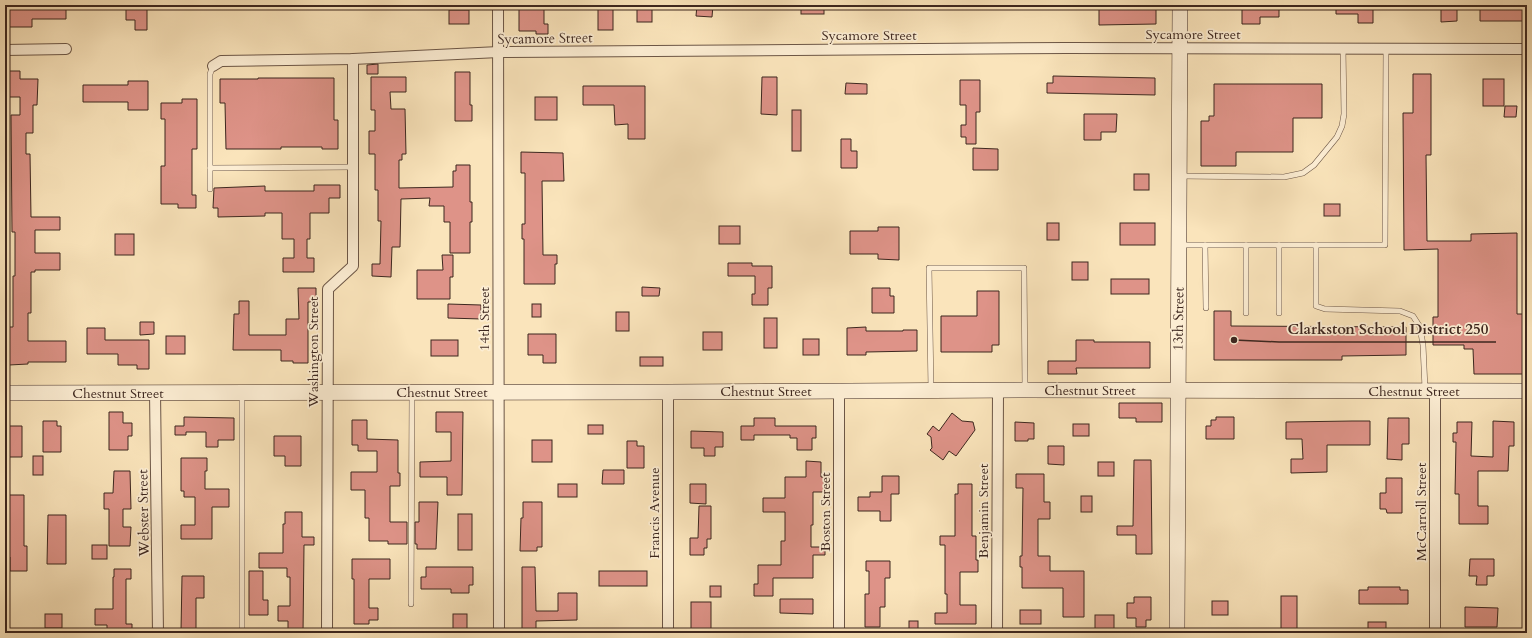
<svg xmlns="http://www.w3.org/2000/svg" width="1532" height="638" font-family="Cardo,serif">
	<style>
		.building { fill: #de9388; stroke: #3d271f }
		.lines { fill: none; stroke-linecap: round; stroke-linejoin: round }
		.lane-casing { stroke: #6c5646; stroke-width: 6 }
		.street-casing { stroke: #6c5646; stroke-width: 12 }
		.secondary-casing { stroke: #3d271f; stroke-width: 16 }
		.lane { stroke: #fcedd3; stroke-width: 5 }
		.street { stroke: #fcedd3; stroke-width: 10 }
		.secondary { stroke: #fcedd3; stroke-width: 15 }
		.labels { text-anchor: middle; stroke-width: 3.5; stroke-linejoin: round; paint-order: stroke }
		.street-label { font-size: 14px; fill: #3d271f; stroke: #fcedd3 }
		.leader { fill: none; stroke: #3d271f; stroke-width: 1.5 }
		.callout-dot { fill: #3d271f; stroke: #fcedd3; stroke-width: 1.5 }
		.callout-label { font-size: 15px; text-anchor: middle; font-weight: bold; fill: #3d271f; stroke: #fcedd3; stroke-width: 3.5; stroke-linejoin: round; paint-order: stroke }
	</style>
	<rect width="100%" height="100%" fill="#fae4bb"/>
	<filter id="stains"><feTurbulence type="fractalNoise" baseFrequency=".005" numOctaves="4"/><feColorMatrix values="0 0 0 0 .2 0 0 0 0 .09 0 0 0 0 .02 0 0 0 .5 -.17"/></filter>
	<radialGradient id="worn" r=".72"><stop offset=".6" stop-color="#630" stop-opacity="0"/><stop offset="1" stop-color="#630" stop-opacity=".3"/></radialGradient>
	<g class="building">
		<path d="M7 5H66V19H32V27H7Z"/>
		<path d="M519 5H544V24H548V34H536V31H519Z"/>
		<rect x="598" y="5" width="15" height="25"/>
		<rect x="637" y="5" width="15" height="17"/>
		<path d="M697 5H713L712 17 696 16Z"/>
		<rect x="801" y="5" width="23" height="9"/>
		<path d="M1099 5H1114V9H1156V24L1099 25Z"/>
		<path d="M1242 5H1279V17H1260V24H1242Z"/>
		<path d="M1336 5H1373V23H1358V14H1336Z"/>
		<path d="M1441 5H1457V21L1441 22Z"/>
		<path d="M1486 5H1527V21H1480V9H1486Z"/>
		<path d="M126 9H147V30H135V20H126Z"/>
		<rect x="449" y="10" width="20" height="14"/>
		<path d="M378 64V74H367V65Z"/>
		<path d="M8 71H20V79H38L37 105H33V133H26V154H30L31 217H60V230H35V253H60V270H35V272H31V313H28V341H66V362H28V364L9 365V327H13V276H15V232H12L11 115H20V97H8Z"/>
		<path d="M455 72H470V105H472V121H455Z"/>
		<path d="M1413 74H1431V155H1426L1427 241H1471V234L1517 233V314H1527V374H1474L1473 349H1464V345H1433V317H1438V249L1404 250 1403 113H1413Z"/>
		<path d="M1053 76 1155 78V95L1047 93V83H1053Z"/>
		<path d="M371 77H406V92H390L391 109H405L406 154H402V160H399V188L453 187V171H456V165H470V202H472V222H470V253H450V222H444V206H429L430 198 401 199 400 247H392L391 277 372 276V264H380L381 221H378V190H375V154H369V131H375V110H371Z"/>
		<path d="M762 77H777V115L761 114Z"/>
		<path d="M258 78H334V120H338V149H322V147H281V149H226L225 103H220V79H258Z"/>
		<rect x="1483" y="79" width="21" height="27"/>
		<path d="M960 80H980V112H976V144H966V137H961V125H966V105H960Z"/>
		<path d="M128 81H148V110H128V102H83V85H128Z"/>
		<path d="M846 83 867 84V94H845Z"/>
		<path d="M1214 84H1322V118H1293V152H1236V166H1201V121H1209V116H1214Z"/>
		<path d="M583 86H645V139H628V124L615 125 614 105H583Z"/>
		<rect x="535" y="97" width="22" height="23"/>
		<path d="M182 99H197V149H192V195H196V208H178V204H161V166H165V119H161V103H182Z"/>
		<path d="M1505 106H1517L1516 117H1504Z"/>
		<rect x="792" y="110" width="9" height="41"/>
		<path d="M1084 114H1117L1116 132H1101V140H1084Z"/>
		<path d="M841 139H851V151H857V168H841Z"/>
		<path d="M973 148 998 149V170H973Z"/>
		<path d="M521 152 563 153 564 181H542L543 255H557V264H555V284H524V239H522V224H525V173H521Z"/>
		<rect x="1134" y="174" width="15" height="16"/>
		<path d="M314 185H340V198H329V213H310V239H307V258H314V272H283V258H294V239H282V213H265V216L218 217V208H213L214 188 265 186V191H314Z"/>
		<rect x="1324" y="204" width="16" height="12"/>
		<rect x="1047" y="223" width="12" height="17"/>
		<rect x="1120" y="223" width="35" height="22"/>
		<rect x="719" y="226" width="21" height="18"/>
		<path d="M878 227H899V260L878 259V254H850V231H878Z"/>
		<rect x="115" y="234" width="19" height="21"/>
		<path d="M442 255H453V277H450V299H417V270H443Z"/>
		<rect x="1072" y="262" width="16" height="18"/>
		<path d="M728 263H752V266H772V288H768V305H752V294H755V276H728Z"/>
		<rect x="1111" y="279" width="38" height="15"/>
		<path d="M642 287 660 288 659 296H642Z"/>
		<path d="M298 288H316V302H308V363H293V361H281V350H233L234 314H239V301H249V335H286V319H299Z"/>
		<path d="M872 288H890V296H894V313H872Z"/>
		<path d="M977 291H999V345H992V352H941V316H977Z"/>
		<path d="M448 304 481 305V319L448 318Z"/>
		<rect x="532" y="304" width="9" height="13"/>
		<path d="M1214 311H1231V326L1406 327V355L1342 356V360H1214Z"/>
		<rect x="616" y="312" width="13" height="19"/>
		<rect x="764" y="318" width="13" height="30"/>
		<path d="M140 322H154V334L140 335Z"/>
		<path d="M866 327V331H903V330H917V351L866 352V355H847V328Z"/>
		<path d="M87 328H105V340H149V369H137V365H118V354H87Z"/>
		<rect x="703" y="332" width="19" height="18"/>
		<path d="M528 334H556V363H543V355H528Z"/>
		<rect x="166" y="336" width="19" height="18"/>
		<rect x="803" y="339" width="16" height="16"/>
		<rect x="431" y="340" width="27" height="16"/>
		<path d="M1076 340H1094V342H1150V368H1076L1077 374H1048V361H1076Z"/>
		<rect x="640" y="357" width="23" height="9"/>
		<path d="M1119 403H1162V422H1136V418H1119Z"/>
		<path d="M109 412H123V423H132V436H128V450H109Z"/>
		<path d="M436 412H463L462 495H447V477H420V462L451 461V432H436Z"/>
		<path d="M952 413 962 421 973 422 975 430 956 456 949 451 943 460 930 450 932 448 931 437 927 434 933 426 939 431Z"/>
		<path d="M184 417 234 418V440H218V447H206V432H186V435H175V426H184Z"/>
		<path d="M1216 417H1234V439H1206V426H1211V420H1216Z"/>
		<path d="M754 418H775V426H816V438H812V450H797V438H790V435H754V440H741V426H754Z"/>
		<path d="M1388 418H1409V444H1402V460L1387 459Z"/>
		<path d="M352 420H367V439L398 440V473H400V486H390V522H407V544H388V541H369V518H365V490H351V472H377V451H358V445H352Z"/>
		<path d="M43 421H57V426H61V452H43Z"/>
		<path d="M1352 421H1370V445H1327V472L1291 473V459H1303L1302 439H1286V422Z"/>
		<path d="M1493 421 1514 422V446H1509L1508 471H1478V506H1488V524H1459V494H1455L1456 442H1453V433H1457V422H1472L1471 456 1493 457Z"/>
		<path d="M1015 422 1034 423V439H1028V441H1015Z"/>
		<rect x="1073" y="424" width="16" height="12"/>
		<rect x="588" y="425" width="15" height="9"/>
		<path d="M6 426H22V457H5Z"/>
		<path d="M691 431 723 432V447H715V456H704V448H691Z"/>
		<path d="M274 436H301V466H285V456H274Z"/>
		<rect x="532" y="440" width="20" height="22"/>
		<path d="M627 441H637V446H644V468H627Z"/>
		<path d="M1048 446H1064V465L1048 464Z"/>
		<rect x="33" y="456" width="10" height="19"/>
		<path d="M181 458H207V471H205V489H229V507H212V539H181V525H195V497H184V491H181Z"/>
		<path d="M1134 460H1151L1152 554H1136V535H1117V526H1133Z"/>
		<path d="M806 461 821 462V477H824V492H813V525H811V547H825V555H813V578H773V596H754V584H758V565H781V541H785V512H763V498H785V477H806Z"/>
		<rect x="1098" y="462" width="16" height="14"/>
		<path d="M603 470H624V484H602Z"/>
		<path d="M114 471H130L131 509H123V527H131L130 546H109V509H104V493H113Z"/>
		<path d="M1016 474H1044V502H1050V519H1038V556H1050V571H1084V617H1063V588H1022V567H1020V556H1022L1023 488H1016Z"/>
		<path d="M882 476H899V494H891V521H880V511H858V497H870V492H882Z"/>
		<path d="M1386 478H1402V513H1387L1386 509H1380V493H1386Z"/>
		<rect x="558" y="484" width="19" height="13"/>
		<path d="M690 484H706V504L690 503Z"/>
		<path d="M958 484H972V536H976V560H978V572H960V605H976V624H935V613H947V594H945V545H940V536H955V494H958Z"/>
		<path d="M7 495H24V546H27V571H10V557H5V546H7V522H5Z"/>
		<rect x="1081" y="496" width="11" height="16"/>
		<path d="M419 502H438L436 549H417V544H415V522H419Z"/>
		<path d="M523 502H542V547H537V551H520L521 518H523Z"/>
		<path d="M699 506H711V539H707V548H704V555H690V538H698Z"/>
		<path d="M285 512H302V537H314V545H304L303 633H288V621H278V606H290V577H287V568H259V553H283V524H285Z"/>
		<rect x="458" y="514" width="14" height="36"/>
		<path d="M48 515H66V564H47Z"/>
		<rect x="92" y="545" width="15" height="14"/>
		<path d="M352 559H390V579H369V608H378V620H369V624H354V579H352Z"/>
		<path d="M1470 559H1494V576H1487V585H1476L1477 576H1469Z"/>
		<path d="M866 561H890V578H885V607H880V627H865V594H869V571H866Z"/>
		<path d="M426 567H473V585H469V593H451V589H421V577H426Z"/>
		<path d="M522 567H535L536 611H558V593H577V620L536 621V633H522Z"/>
		<path d="M114 569H131V579H126V624H132V633H107V625H95V609H113V577H114Z"/>
		<path d="M249 571H263V600H268V615H249Z"/>
		<rect x="599" y="571" width="48" height="15"/>
		<path d="M182 576H204V598H196V631H181Z"/>
		<rect x="710" y="586" width="11" height="11"/>
		<path d="M1368 587H1400V590H1408V604H1359V590H1368Z"/>
		<rect x="1281" y="596" width="16" height="37"/>
		<path d="M1134 597H1151V620H1146V627H1136V618H1127V603H1134Z"/>
		<path d="M780 599H813V614L780 613Z"/>
		<rect x="1212" y="601" width="16" height="14"/>
		<rect x="691" y="602" width="20" height="31"/>
		<path d="M1465 607 1498 608 1497 627H1465Z"/>
		<rect x="1020" y="610" width="21" height="14"/>
		<rect x="45" y="614" width="17" height="14"/>
		<rect x="453" y="614" width="14" height="16"/>
		<rect x="1095" y="615" width="19" height="16"/>
		<rect x="909" y="621" width="9" height="12"/>
		<rect x="1368" y="622" width="18" height="11"/>
	</g>
	<g class="lines">
		<defs>
			<g id="lane">
				<path d="M210 168 353 167"/>
				<path d="M1180 176 1284 177 1303 173 1314 165 1337 137 1342 126 1344 114 1343 48"/>
				<path d="M210 189V74L213 66"/>
				<path d="M1180 245H1385L1386 48"/>
				<path d="M1205 245 1206 308"/>
				<path d="M1279 245V313"/>
				<path d="M1316 245V306L1325 309 1400 311 1413 316 1420 327 1423 345 1425 389"/>
				<path d="M1246 313V245"/>
				<path d="M931 389 929 268H1024L1025 389"/>
				<path d="M242 393V633"/>
				<path d="M411 604 412 393"/>
			</g>
			<g id="street">
				<path d="M498 5 499 633"/>
				<path d="M5 50 66 49"/>
				<path d="M213 66 221 61 353 59 499 52 1067 48 1527 49"/>
				<path d="M839 391V633"/>
				<path d="M1435 391V633"/>
				<path d="M155 392 158 633"/>
				<path d="M327 633 328 289 353 266V59"/>
				<path d="M668 633V392"/>
				<path d="M997 633 998 390"/>
			</g>
			<g id="secondary">
				<path d="M5 393 668 392 1025 390 1527 391"/>
				<path d="M1177 633 1180 5"/>
			</g>
		</defs>
		<use href="#lane" class="lane-casing"/>
		<use href="#street" class="street-casing"/>
		<use href="#secondary" class="secondary-casing"/>
		<use href="#lane" class="lane"/>
		<use href="#street" class="street"/>
		<use href="#secondary" class="secondary"/>
	</g>
	<g class="labels">
		<g class="street-label">
			<text x="1193" y="39">Sycamore Street</text>
			<text x="869" y="40">Sycamore Street</text>
			<text transform="translate(545 38) rotate(-1)" y="5">Sycamore Street</text>
			<text transform="translate(484 319) rotate(-90)" y="5">14th Street</text>
			<text transform="translate(1178 319) rotate(-89)" y="5">13th Street</text>
			<text transform="translate(313 352) rotate(-90)" y="5">Washington Street</text>
			<text x="1090" y="395">Chestnut Street</text>
			<text x="766" y="396">Chestnut Street</text>
			<text x="1414" y="396">Chestnut Street</text>
			<text x="442" y="397">Chestnut Street</text>
			<text x="118" y="398">Chestnut Street</text>
			<text transform="translate(983 511) rotate(-90)" y="5">Benjamin Street</text>
			<text transform="translate(825 512) rotate(-90)" y="5">Boston Street</text>
			<text transform="translate(1421 512) rotate(-90)" y="5">McCarroll Street</text>
			<text transform="translate(143 513) rotate(-91)" y="5">Webster Street</text>
			<text transform="translate(654 513) rotate(-90)" y="5">Francis Avenue</text>
		</g>
	</g>
	<path class="leader" d="M1234 340L1279 342H1496"/>
	<circle class="callout-dot" cx="1234" cy="340" r="4"/>
	<g class="callout-label">
		<text x="1388" y="334">Clarkston School District 250</text>
	</g>
	<rect width="1532" height="638" fill="none" stroke="#fae4bb" stroke-width="20"/>
	<rect x="6" y="6" width="1520" height="626" fill="none" stroke="#3d271f" stroke-width="2"/>
	<rect x="10" y="10" width="1512" height="618" fill="none" stroke="#3d271f"/>
	<rect width="100%" height="100%" filter="url(#stains)"/>
	<rect width="100%" height="100%" fill="url(#worn)"/>
</svg>
